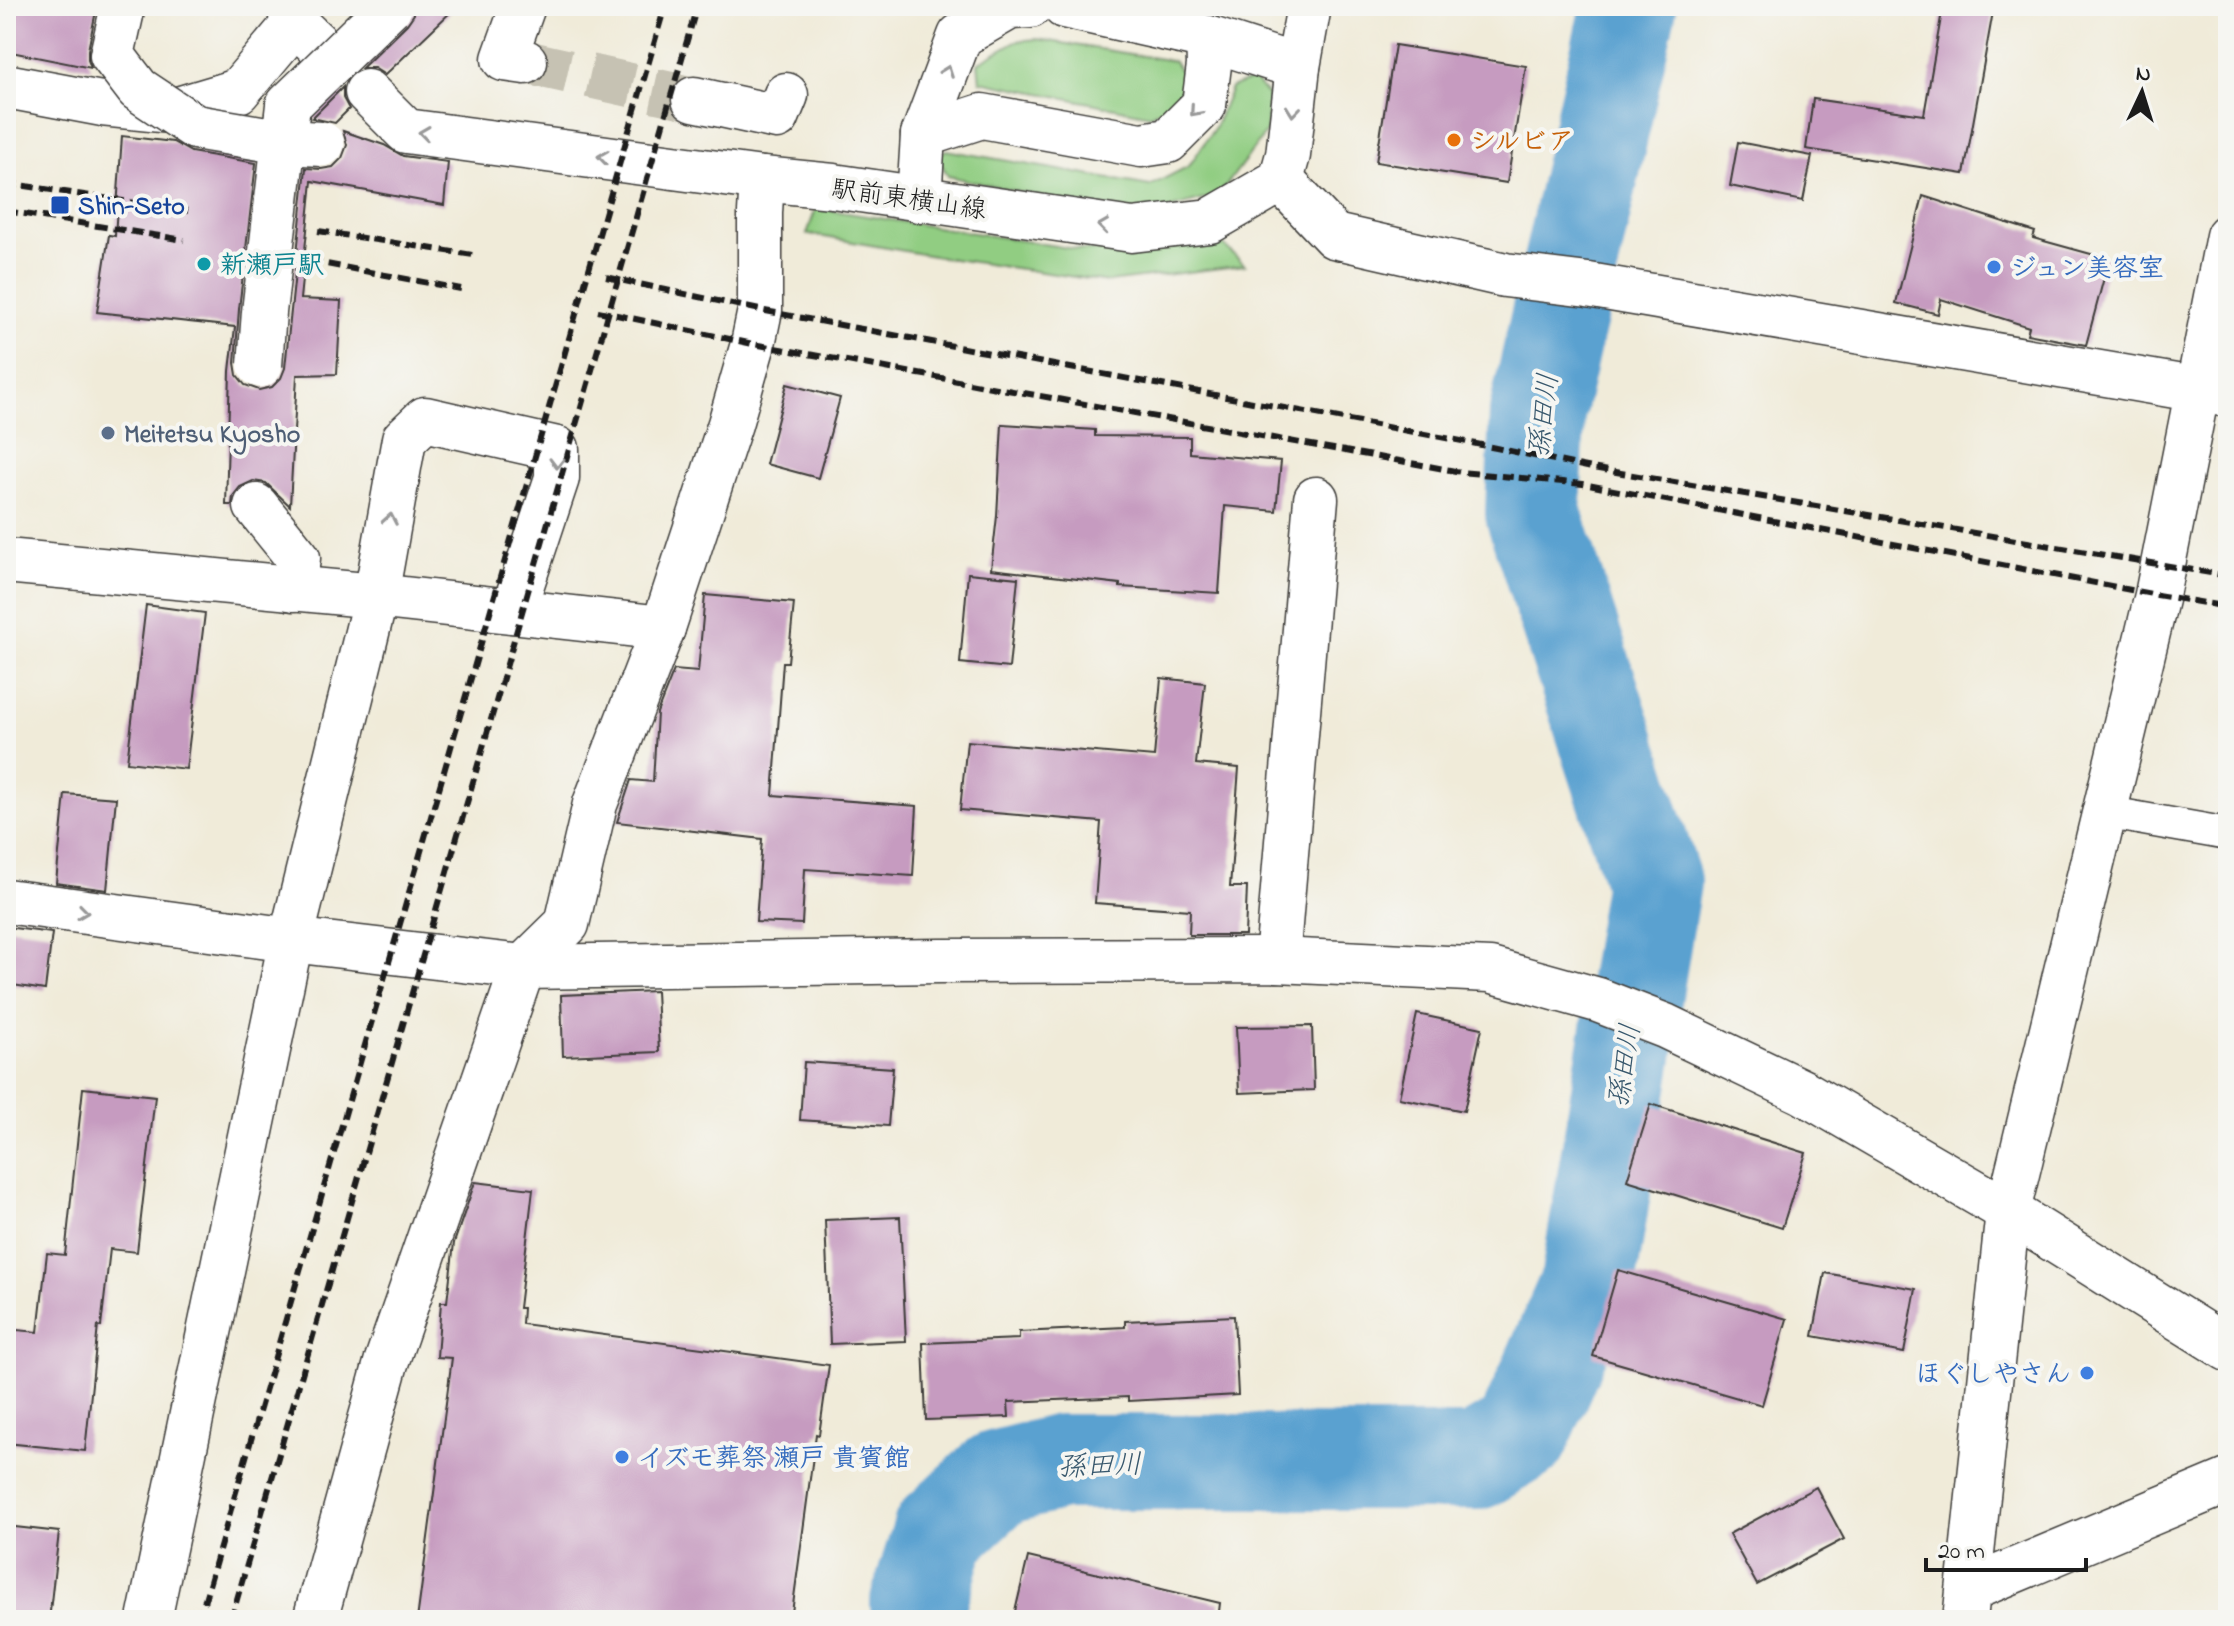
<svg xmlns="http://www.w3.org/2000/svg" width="2234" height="1626" font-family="'Indie Flower','Klee One',sans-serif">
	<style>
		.green { fill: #91cd82; stroke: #56744f; stroke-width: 2 }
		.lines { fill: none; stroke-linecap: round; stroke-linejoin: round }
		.river { stroke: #5aa1d0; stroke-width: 96 }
		.building { fill: #c69bc0 }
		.pedestrian-tunnel { stroke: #c6c2b3; stroke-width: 44; stroke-dasharray: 44 22; stroke-linecap: butt }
		.service-casing { stroke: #3c3b38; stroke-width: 35 }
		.pedestrian-casing { stroke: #3c3b38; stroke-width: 47 }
		.minor-casing { stroke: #3c3b38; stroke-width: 47 }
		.tertiary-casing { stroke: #3c3b38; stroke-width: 47 }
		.service { stroke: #fff; stroke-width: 32 }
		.pedestrian { stroke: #fff; stroke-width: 44 }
		.minor { stroke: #fff; stroke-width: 44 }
		.tertiary { stroke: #fff; stroke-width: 44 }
		.rail { stroke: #1c1c1c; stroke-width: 6; stroke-dasharray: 12 6; stroke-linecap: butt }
		.pedestrian-bridge-casing { stroke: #3c3b38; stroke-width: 47; stroke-linecap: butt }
		.pedestrian-bridge { stroke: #fff; stroke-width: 44 }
		.oneway { stroke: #999 }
		.food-dot { fill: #e8710a; stroke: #f6f6f2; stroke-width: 3 }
		.transit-dot { fill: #1a4fb4; stroke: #f6f6f2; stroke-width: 3 }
		.culture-dot { fill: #0f9aa8; stroke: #f6f6f2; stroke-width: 3 }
		.shop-dot { fill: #3f7fe0; stroke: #f6f6f2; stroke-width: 3 }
		.service-dot { fill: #5c6f8a; stroke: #f6f6f2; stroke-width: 3 }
		.labels { text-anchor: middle; stroke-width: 8; stroke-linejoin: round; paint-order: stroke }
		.food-label { font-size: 26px; font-weight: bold; fill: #c56008; stroke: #f6f6f2; text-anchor: start }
		.street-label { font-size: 26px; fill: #1c1c1c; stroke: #f6f6f2 }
		.transit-label { font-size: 26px; font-weight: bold; fill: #164399; stroke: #f6f6f2; text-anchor: start }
		.culture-label { font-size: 26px; font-weight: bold; fill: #0d838f; stroke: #f6f6f2; text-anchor: start }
		.shop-label { font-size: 26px; font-weight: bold; fill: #366cbe; stroke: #f6f6f2; text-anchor: start }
		.service-label { font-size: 26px; font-weight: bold; fill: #4e5e75; stroke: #f6f6f2; text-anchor: start }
		.water-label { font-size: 28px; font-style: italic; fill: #38586d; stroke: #f6f6f2 }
	</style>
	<rect width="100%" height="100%" fill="#f6f6f2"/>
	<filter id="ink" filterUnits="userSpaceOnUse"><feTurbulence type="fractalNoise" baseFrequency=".0125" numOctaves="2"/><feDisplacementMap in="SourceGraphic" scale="16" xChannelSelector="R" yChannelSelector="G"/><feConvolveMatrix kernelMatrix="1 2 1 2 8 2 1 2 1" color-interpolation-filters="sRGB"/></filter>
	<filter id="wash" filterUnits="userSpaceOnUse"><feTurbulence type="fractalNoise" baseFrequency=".006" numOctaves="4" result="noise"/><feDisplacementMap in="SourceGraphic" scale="32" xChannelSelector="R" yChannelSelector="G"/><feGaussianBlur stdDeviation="1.8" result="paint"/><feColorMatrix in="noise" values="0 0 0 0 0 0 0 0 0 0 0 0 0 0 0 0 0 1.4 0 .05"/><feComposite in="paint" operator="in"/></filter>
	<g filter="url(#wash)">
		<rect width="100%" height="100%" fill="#f0ebd9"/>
		<g class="green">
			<path d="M1037 39 1174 61 1186 81 1182 99 1150 115 980 81 978 63 1016 41Z"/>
			<path d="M1253 79 1268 95 1267 131 1219 195 1154 213 1065 202 948 176 937 156 946 150 1150 186 1189 166 1215 127 1231 88Z"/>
			<path d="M816 208 1081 250 1155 251 1215 237 1245 265 1108 282 933 256 807 234Z"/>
		</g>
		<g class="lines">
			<path class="river" d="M919 1620 918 1603 940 1532 998 1478 1061 1462H1476L1522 1435 1588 1283 1653 882 1533 513 1537 413 1629 6"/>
		</g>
		<g id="blocks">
			<g class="building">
				<path d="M6 6H97L88 50V60L91 68 6 51Z"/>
				<path d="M414 6H457L385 75 374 68H362L407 24 414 14Z"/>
				<path d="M1943 6H1994L1964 174 1806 149 1813 99 1924 115Z"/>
				<path d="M1395 45 1526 66 1507 183 1376 162Z"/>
				<path d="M343 87V98L349 109 335 123 312 118Z"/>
				<path d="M343 131 384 145 403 156 448 162 444 205 312 181 300 299 341 301 337 374 297 375 290 506 266 483 253 481 240 487 233 496 232 505H226L230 371 235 327 97 312 109 235 115 236 122 136 173 142 191 152 256 163 239 309 235 363 237 375 245 385 259 390 272 387 281 378 285 368 306 168 321 169 333 167 342 158 347 145Z"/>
				<path d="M1738 142 1812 156 1803 201 1730 186Z"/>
				<path d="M1923 196 2035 232 2033 238 2109 259 2086 345 2027 334 2029 327 1941 299 1938 314 1896 303Z"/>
				<path d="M787 384 840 398 818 478 766 464Z"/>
				<path d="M1002 424 1095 430V436L1190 437V453L1281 461 1276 511 1225 506 1219 593 1120 587V584L991 569 997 516Z"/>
				<path d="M968 573 1018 578 1009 668 960 663Z"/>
				<path d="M705 595 794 603 788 662H783L773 795 917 806 913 876 805 869 802 924 756 922 762 839 617 822 631 780 653 782 657 713 674 670 698 672Z"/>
				<path d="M146 605 205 613 186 769 127 762Z"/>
				<path d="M1161 678 1205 683 1196 764 1239 768 1230 887H1247L1245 935H1189L1190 910 1095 903 1101 822 960 810 967 741 1154 757Z"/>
				<path d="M65 794 116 798 107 890 56 883Z"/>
				<path d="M6 927 52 933 45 990 6 984Z"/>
				<path d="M656 991 659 1052 563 1056 561 995Z"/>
				<path d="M1417 1014 1482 1028 1464 1111 1399 1098Z"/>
				<path d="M1312 1026 1314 1090 1239 1093 1236 1027Z"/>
				<path d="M804 1062 893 1068 888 1126 800 1120Z"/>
				<path d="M83 1088 155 1096 137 1252 110 1249 101 1327 98 1326 85 1451 6 1443V1329L38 1332 47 1253 65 1255Z"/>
				<path d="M1651 1104 1806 1153 1782 1228 1627 1180Z"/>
				<path d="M475 1182 533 1189 519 1308H523L522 1324 829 1365 819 1435 816 1434 791 1620H417L452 1358 437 1357 441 1302H447L454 1243Z"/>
				<path d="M900 1217 906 1341 830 1344 825 1220Z"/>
				<path d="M1618 1270 1787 1319 1762 1405 1593 1356Z"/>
				<path d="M1825 1273 1916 1289 1904 1353 1813 1336Z"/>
				<path d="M1234 1316 1238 1395 1128 1401V1397L1008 1402 1009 1417 926 1420 923 1343 1019 1339V1332L1125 1327V1321Z"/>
				<path d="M1816 1487 1844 1539 1757 1585 1729 1534Z"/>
				<path d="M6 1526 59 1532 49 1620H6Z"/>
				<path d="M1028 1557 1220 1603 1218 1620H1013Z"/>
			</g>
		</g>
	</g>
	<g filter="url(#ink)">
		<use href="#blocks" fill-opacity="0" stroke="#3c3b38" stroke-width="2"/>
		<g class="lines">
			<path class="pedestrian-tunnel" d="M525 62 694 99"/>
			<defs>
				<path id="service" d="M2104 812 2228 834"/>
				<g id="pedestrian">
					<path d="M523 6 504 59 525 62"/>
					<path d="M694 99 777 117 786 95"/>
					<path d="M256 506 298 558 294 589"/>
				</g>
				<g id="minor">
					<path d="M1064 6 1208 38 1298 67"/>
					<path d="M6 86 102 104 171 111 238 91 295 23"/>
					<path d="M923 135 982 116 1141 145 1168 141 1204 105 1209 65 1208 38"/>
					<path d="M1281 180 1334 236 1505 275 1588 285 2228 395"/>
					<path d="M919 200 923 135 960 36 1010 7 1030 6"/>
					<path d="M6 561 376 596 663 628"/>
					<path d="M6 901 291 940 523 967 940 961 1277 960 1490 970 1598 1000 1665 1026 1803 1092 2008 1211 2228 1349"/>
					<path d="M1277 960 1316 499"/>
					<path d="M1970 1589 2228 1481"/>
					<path d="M149 1620 291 940 376 596 404 439 425 419 557 449V478L513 611"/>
					<path d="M315 1620 386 1363 523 967 567 924 595 804 663 628 730 424 753 344 760 310V213L762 179"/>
				</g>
				<g id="tertiary">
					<path d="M288 6 295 23 317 44"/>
					<path d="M367 92 406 131 762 179 833 186 1132 230 1210 221 1281 180 1288 155 1298 67 1309 6"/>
					<path d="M1965 1620 2008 1211 2157 595 2228 236"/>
				</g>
			</defs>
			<use href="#service" class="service-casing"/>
			<use href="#pedestrian" class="pedestrian-casing"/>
			<use href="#minor" class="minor-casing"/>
			<use href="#tertiary" class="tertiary-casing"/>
			<use href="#service" class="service"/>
			<use href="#pedestrian" class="pedestrian"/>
			<use href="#minor" class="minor"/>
			<use href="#tertiary" class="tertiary"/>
			<g class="rail">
				<path d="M6 183 188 211"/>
				<path d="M6 211 184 240"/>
				<path d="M318 231 473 255"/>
				<path d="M310 261 461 289"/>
				<path d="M606 277 760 310 1467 442 1592 468 2228 576"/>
				<path d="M598 311 753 344 1461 472 1583 484 2157 595 2228 607"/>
				<path d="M199 1620 665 6"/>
				<path d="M231 1620 697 6"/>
			</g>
			<defs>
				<g id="pedestrian-bridge">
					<path d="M123 6 112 55 138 89 195 127 284 142 322 144"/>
					<path d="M260 365 264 312 288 105 390 6"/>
				</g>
			</defs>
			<use href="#pedestrian-bridge" class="pedestrian-bridge-casing"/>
			<use href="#pedestrian-bridge" class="pedestrian-bridge"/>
		</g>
		<defs><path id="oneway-chevron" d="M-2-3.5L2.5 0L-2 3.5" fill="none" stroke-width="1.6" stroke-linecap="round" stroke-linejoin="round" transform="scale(2)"/></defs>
		<g class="oneway">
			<use href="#oneway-chevron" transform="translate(947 71) rotate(-70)"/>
			<use href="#oneway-chevron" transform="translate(1195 111) rotate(131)"/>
			<use href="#oneway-chevron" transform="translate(1293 111) rotate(96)"/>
			<use href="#oneway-chevron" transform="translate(424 133) rotate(-172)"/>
			<use href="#oneway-chevron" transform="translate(603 157) rotate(-172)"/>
			<use href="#oneway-chevron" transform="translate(1103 226) rotate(-172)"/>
			<use href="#oneway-chevron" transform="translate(557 463) rotate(91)"/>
			<use href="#oneway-chevron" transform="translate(390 519) rotate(-80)"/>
			<use href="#oneway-chevron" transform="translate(83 912) rotate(8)"/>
		</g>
	</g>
	<circle class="food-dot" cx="1454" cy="140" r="8"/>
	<rect class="transit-dot" x="50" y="195" width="20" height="20" rx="4"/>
	<circle class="culture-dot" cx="204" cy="264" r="8"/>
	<g class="shop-dot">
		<circle cx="1994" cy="267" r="8"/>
		<circle cx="2087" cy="1373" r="8"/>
		<circle cx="622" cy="1457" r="8"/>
	</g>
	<circle class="service-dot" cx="108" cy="433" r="8"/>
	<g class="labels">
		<g class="food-label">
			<text x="1470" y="149">シルビア</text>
		</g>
		<g class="street-label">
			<text transform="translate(909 198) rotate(8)" y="9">駅前東横山線</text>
		</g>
		<g class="transit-label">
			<text x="78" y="214">Shin-Seto</text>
		</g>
		<g class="culture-label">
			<text x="220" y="273">新瀬戸駅</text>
		</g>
		<g class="shop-label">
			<text x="2010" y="276">ジュン美容室</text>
			<text x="2071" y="1382" text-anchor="end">ほぐしやさん</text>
			<text x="638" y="1466">イズモ葬祭 瀬戸 貴賓館</text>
		</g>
		<g class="service-label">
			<text x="124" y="442">Meitetsu Kyosho</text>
		</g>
		<g class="water-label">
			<text transform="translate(1542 415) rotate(-83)" y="10">孫田川</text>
			<text transform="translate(1623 1065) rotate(-81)" y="10">孫田川</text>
			<text transform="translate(1100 1464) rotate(-2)" y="10">孫田川</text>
		</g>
	</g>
	<rect width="2234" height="1626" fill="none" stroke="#f6f6f2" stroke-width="32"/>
	<g transform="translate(2142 92) rotate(4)" stroke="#f6f6f2" stroke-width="6" paint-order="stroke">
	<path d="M0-6L14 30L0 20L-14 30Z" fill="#1c1c1c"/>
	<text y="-12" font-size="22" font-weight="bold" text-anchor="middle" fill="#1c1c1c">N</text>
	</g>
	<path d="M1926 1558v12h160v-12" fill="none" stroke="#1c1c1c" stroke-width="4"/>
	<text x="1938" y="1558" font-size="24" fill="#1c1c1c" stroke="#f6f6f2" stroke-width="6" paint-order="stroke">20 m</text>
</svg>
